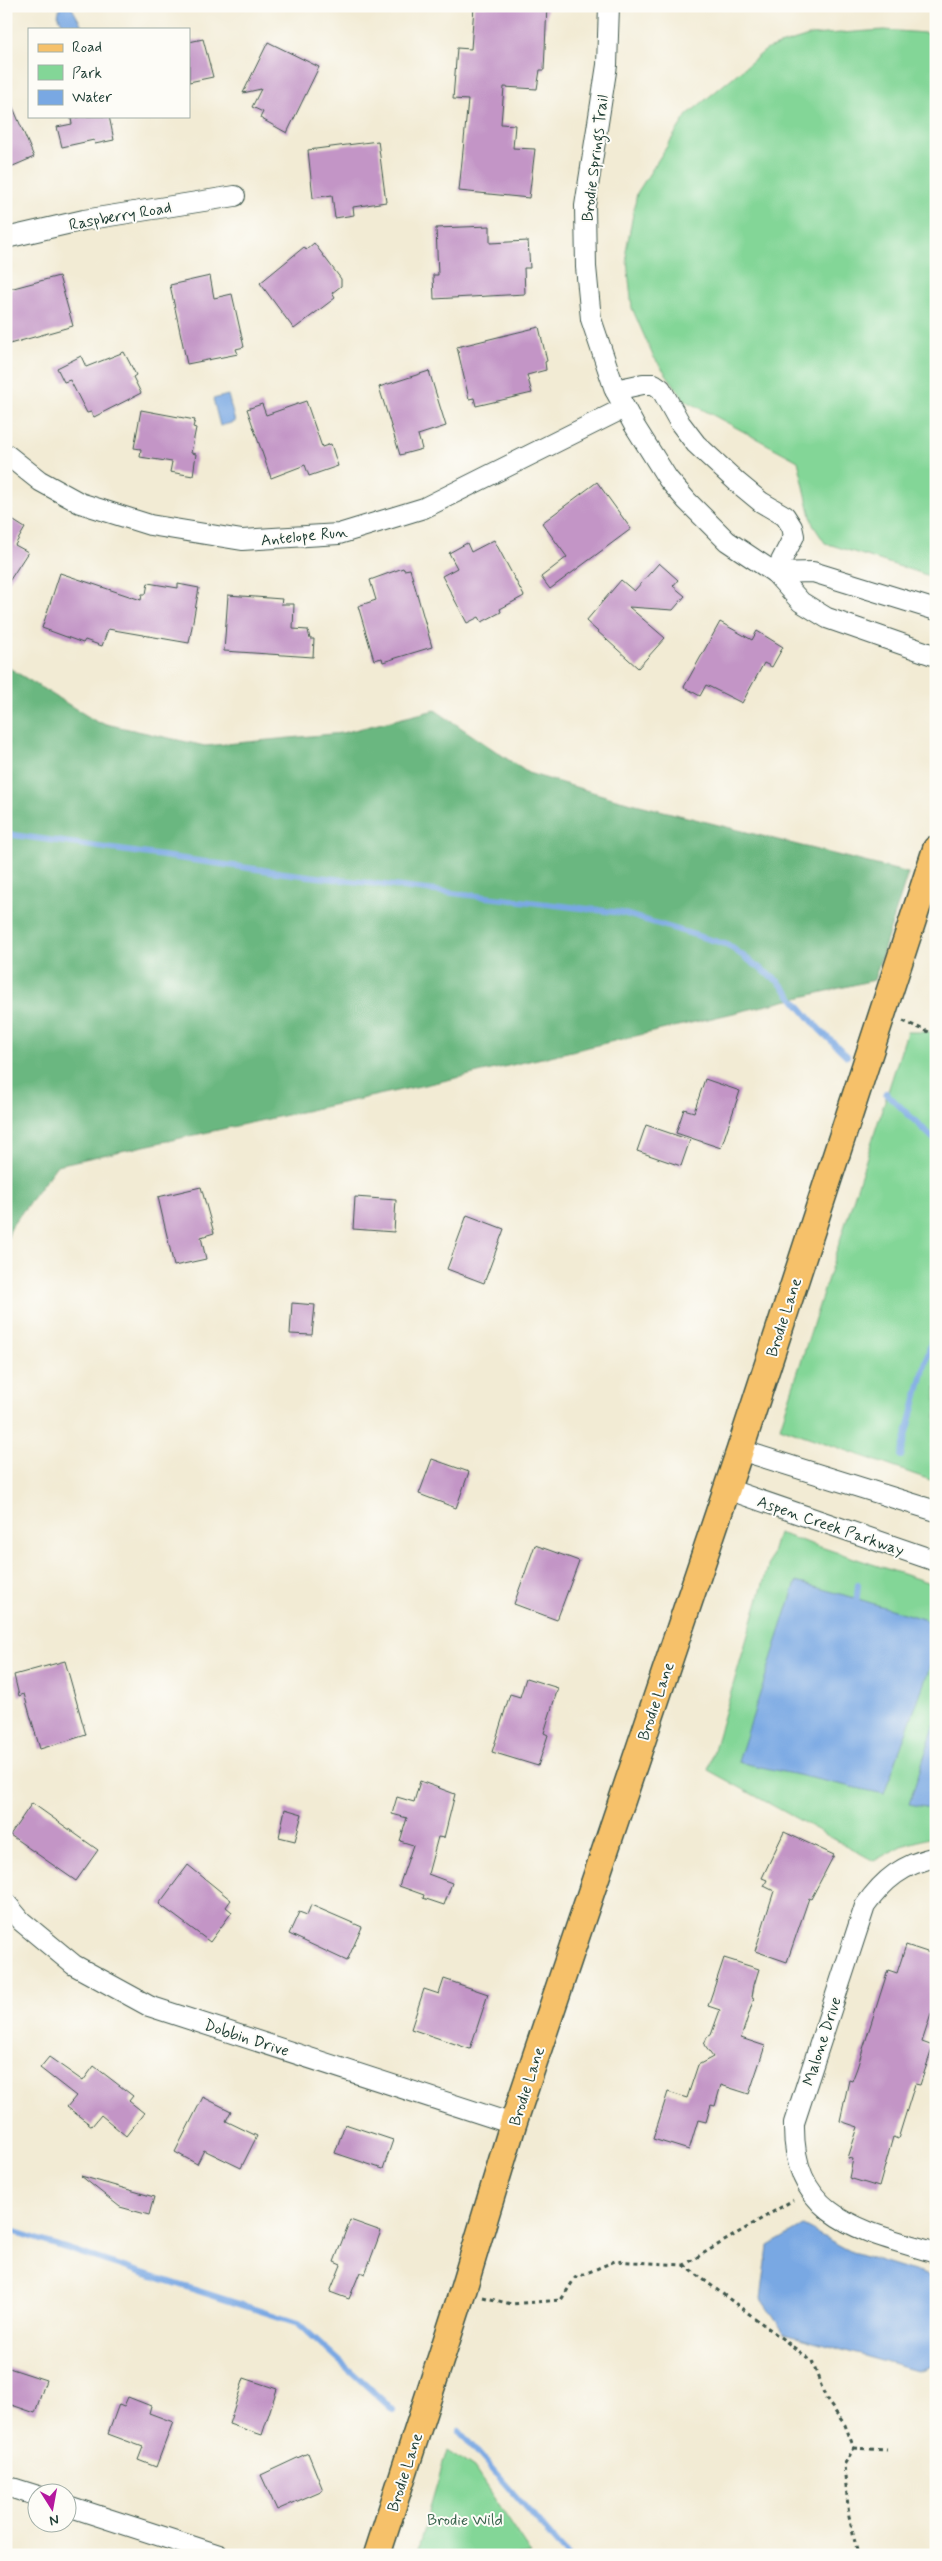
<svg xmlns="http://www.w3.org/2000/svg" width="942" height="2561" font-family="Mynerve,sans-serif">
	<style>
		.green { fill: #83d697; stroke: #518a66 }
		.forest { fill: #6ab780; stroke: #447a5a }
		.water { fill: #79a8e3; stroke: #4c728c }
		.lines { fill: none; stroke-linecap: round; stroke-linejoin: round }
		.stream { stroke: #79a8e3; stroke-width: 6 }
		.building { fill: #c395c6 }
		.minor-casing { stroke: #3f574c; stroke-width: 22 }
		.major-casing { stroke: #3f574c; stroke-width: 29 }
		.path { stroke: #3f574c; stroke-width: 3; stroke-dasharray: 4 4; stroke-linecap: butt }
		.minor { stroke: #fff; stroke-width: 20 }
		.major { stroke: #f6c16b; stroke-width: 26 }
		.labels { text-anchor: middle; stroke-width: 4; stroke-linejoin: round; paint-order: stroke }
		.street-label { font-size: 16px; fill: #1f3d34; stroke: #fdfcf7 }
		.park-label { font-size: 16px; fill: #38634d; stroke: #fdfcf7 }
	</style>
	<rect width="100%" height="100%" fill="#fdfcf7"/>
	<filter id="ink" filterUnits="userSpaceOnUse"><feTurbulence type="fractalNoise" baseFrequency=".02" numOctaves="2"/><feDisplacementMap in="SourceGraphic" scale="10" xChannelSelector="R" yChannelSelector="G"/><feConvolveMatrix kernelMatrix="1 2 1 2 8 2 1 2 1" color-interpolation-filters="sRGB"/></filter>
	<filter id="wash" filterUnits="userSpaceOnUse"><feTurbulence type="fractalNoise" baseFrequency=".0096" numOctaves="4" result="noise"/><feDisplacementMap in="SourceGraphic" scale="20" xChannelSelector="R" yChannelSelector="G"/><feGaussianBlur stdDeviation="1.12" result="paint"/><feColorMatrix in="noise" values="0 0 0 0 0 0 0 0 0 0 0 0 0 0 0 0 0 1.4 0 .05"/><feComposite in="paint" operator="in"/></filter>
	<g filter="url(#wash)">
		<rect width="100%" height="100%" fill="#f2ebd4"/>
		<g class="green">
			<path d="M884 30 925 33 936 36V578L825 543 813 525 798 461 685 400 653 356 632 308 626 251 637 193 687 115 767 49 812 35Z"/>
			<path d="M907 1032H936V1482L780 1427Z"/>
			<path d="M778 1533 936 1585V1836L901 1846 874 1861 708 1770Z"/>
			<path d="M447 2450 474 2468 532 2555H416Z"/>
		</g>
		<path class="forest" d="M6 666 97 722 205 746 342 733 435 710 528 773 616 799 908 873 874 980 461 1077 57 1165 11 1227 6 1243Z"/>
		<g class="water">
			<path d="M60 6 72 8 81 24V29L74 27 65 29 58 15Z"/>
			<path d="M228 395 235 422 220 426 213 399Z"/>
			<path d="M796 1582 855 1598 936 1623V1650L884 1794 738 1762Z"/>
			<path d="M936 1720V1809L909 1804Z"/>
			<path d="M803 2226 852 2252 936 2278V2364L917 2371 785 2334 761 2299 768 2246Z"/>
		</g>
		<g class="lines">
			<g class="stream">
				<path d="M6 834 284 873 622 913 728 945 779 982 819 1029 847 1056"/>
				<path d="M886 1093 936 1141"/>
				<path d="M901 1456 936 1324"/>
				<path d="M856 1605 858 1585"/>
				<path d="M6 2229 298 2323 393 2410"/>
				<path d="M459 2431 567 2555"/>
			</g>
		</g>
		<g id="blocks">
			<g class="building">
				<path d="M474 6H547L544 70H540L537 89 504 87 501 124 515 125 513 148 535 149 529 198 459 191 468 100 453 99 457 48 471 49Z"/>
				<path d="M203 39 213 77 189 82V42Z"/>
				<path d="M268 42 319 67 287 133 260 118 263 112 252 107 261 89 243 93Z"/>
				<path d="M6 91 34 157 6 169Z"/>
				<path d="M81 116H109L114 140 95 144 94 140 62 147 57 127 72 124 71 119Z"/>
				<path d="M378 141 386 202 353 207 354 215 335 218 332 195 313 198 308 150Z"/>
				<path d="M490 226V243L528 241 530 268H524L525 294 434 299 433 275H438L436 228Z"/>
				<path d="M314 243 341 279V286L332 293 335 298 294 329 260 283 304 247 306 250Z"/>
				<path d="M59 276 73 326 6 345V290Z"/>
				<path d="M210 276 214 298 232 294 244 347 236 349 238 354 187 364 170 285Z"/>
				<path d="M539 327 547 361 545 362 546 370 527 375 532 393 476 406 474 398 469 399 457 347Z"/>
				<path d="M124 352 136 375 133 377 141 393 94 417 91 412 87 413 70 380 64 382 57 368 81 356 86 367Z"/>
				<path d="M429 371 446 426 418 435 422 449 400 455 379 387Z"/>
				<path d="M306 401 322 447 331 444 338 466 309 476 305 465 271 478 247 409 262 404 266 415Z"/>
				<path d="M141 410 195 420 193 427 196 428 191 453 196 454 193 476 170 472 172 462 140 457 141 449 134 448Z"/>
				<path d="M597 482 631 529 550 589 541 577 567 557 542 523Z"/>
				<path d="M6 516 25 528 15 545 28 552 6 586Z"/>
				<path d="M494 540 524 596 500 609 501 612 482 622 479 617 467 623 442 576 457 568 449 553 467 543 471 552Z"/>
				<path d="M659 563 678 580 673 586 685 596 673 610 629 607 665 638 638 668 586 621 621 580 634 591Z"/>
				<path d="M403 568 404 570 410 569 432 647 383 662 382 658 374 660 358 606 376 600 370 580Z"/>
				<path d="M60 573 141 600 142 594H146L148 583 178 588V584L199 588 189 643 108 629 102 646 85 640 83 643 42 628Z"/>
				<path d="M228 595 282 599 281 604H294L293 629 308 630 310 639H314L313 657 224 651Z"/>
				<path d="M720 622 752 640 757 631 783 647 772 667 764 663 742 703 706 685 700 696 684 687Z"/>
				<path d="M705 1079 740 1091 721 1148 676 1133 684 1109 694 1112Z"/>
				<path d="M646 1125 690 1140 681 1166 637 1151Z"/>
				<path d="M201 1187 214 1233 201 1237 206 1259 174 1266 158 1197Z"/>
				<path d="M355 1197 396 1200 394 1232 353 1229Z"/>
				<path d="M467 1215 504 1229 484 1283 447 1269Z"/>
				<path d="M292 1303 315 1305 312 1335 290 1334Z"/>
				<path d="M432 1459 469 1472 456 1508 419 1494Z"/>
				<path d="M535 1545 579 1561 557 1620 514 1604Z"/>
				<path d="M65 1661 86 1735 40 1749 24 1694 19 1696 14 1675Z"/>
				<path d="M526 1678 558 1688 544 1733 548 1735 538 1766 492 1752 510 1694 520 1697Z"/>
				<path d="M420 1781 455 1794 444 1838 438 1837 428 1874 452 1883 444 1905 423 1898 424 1895 399 1886 413 1845 400 1841 407 1818 392 1814 397 1797 414 1802Z"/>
				<path d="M32 1803 98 1850 76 1881 10 1835Z"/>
				<path d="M285 1809 302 1814 295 1841 279 1837Z"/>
				<path d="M784 1832 834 1855 811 1899 809 1898 787 1962 755 1951 774 1891 764 1886 767 1880 762 1878Z"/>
				<path d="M188 1865 231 1900 226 1907 232 1912 210 1942 159 1904Z"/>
				<path d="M311 1905 362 1927 347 1961 289 1934 299 1912 307 1915Z"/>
				<path d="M906 1945 936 1955V1999L922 2042 933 2046 920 2085 915 2084 898 2139 893 2137 879 2187 849 2178 853 2159 848 2158 858 2127 840 2121 849 2080 852 2081 857 2068 888 1970 897 1973Z"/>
				<path d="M724 1958 759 1969 754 1985 752 1997 754 1998 741 2038 765 2046 749 2094 721 2085 715 2106 711 2105 706 2122 698 2120 689 2150 653 2139 668 2092 687 2098 698 2065 713 2057 704 2045 707 2037 711 2035 720 2010 708 2006Z"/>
				<path d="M444 1979 488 1994 470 2049 411 2029 424 1989 439 1994Z"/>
				<path d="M49 2057 83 2081 94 2066 133 2096 129 2101 144 2113 126 2136 101 2115 92 2126 67 2107 76 2096 40 2068Z"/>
				<path d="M203 2097 231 2111 226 2121 257 2136 241 2168 204 2150 197 2164 175 2152Z"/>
				<path d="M345 2124 393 2140 383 2169 335 2153Z"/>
				<path d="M81 2176 154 2197 149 2215 120 2207Z"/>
				<path d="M350 2220 381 2231 365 2274 360 2272 349 2299 330 2292 341 2265 334 2262Z"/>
				<path d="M6 2367 46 2380 35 2413 6 2403Z"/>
				<path d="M244 2378 277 2389 262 2435 229 2424Z"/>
				<path d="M128 2397 151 2406 149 2413 173 2422 156 2467 138 2460 143 2447 108 2434 119 2404 124 2406Z"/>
				<path d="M308 2453 323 2490 277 2510 261 2475Z"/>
			</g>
		</g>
	</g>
	<g filter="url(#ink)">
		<use href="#blocks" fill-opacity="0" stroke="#3f574c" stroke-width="1"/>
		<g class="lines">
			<defs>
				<g id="minor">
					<path d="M609 6 607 65 585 206 586 267 591 319 615 390 634 425 668 479 687 501 727 541 775 573 801 602 827 618 936 656"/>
					<path d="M6 238 84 220 235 196"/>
					<path d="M615 390 643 384H654L661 389 680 423 696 444 738 483 761 502 785 516 792 527 794 536 775 573"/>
					<path d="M6 454 40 481 80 503 150 525 242 540 339 534 424 508 624 408"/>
					<path d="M775 573 813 572 936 610"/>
					<path d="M740 1450 936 1511"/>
					<path d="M727 1489 936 1561"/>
					<path d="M936 1857C903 1864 884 1879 865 1906L794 2123C792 2219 860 2230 936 2253"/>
					<path d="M6 1903 21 1921 74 1965 149 2006 513 2124"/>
					<path d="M6 2486 38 2496"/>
					<path d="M68 2506 219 2555"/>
				</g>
				<path id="major" d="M377 2555 463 2290 513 2124 740 1450 936 849"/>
			</defs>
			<use href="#minor" class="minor-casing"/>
			<use href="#major" class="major-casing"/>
			<g class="path">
				<path d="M903 1021 936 1035"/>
				<path d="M934 1813 936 1824"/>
				<path d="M684 2265 812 2361 826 2399 845 2425 854 2448 844 2465 849 2517 858 2555"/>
				<path d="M483 2297 511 2304 561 2300 575 2278 615 2261 684 2265 793 2200"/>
				<path d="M854 2448 887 2450"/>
			</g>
			<use href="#minor" class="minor"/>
			<use href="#major" class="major"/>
		</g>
	</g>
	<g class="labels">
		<g class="street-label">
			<text transform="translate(594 158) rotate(-83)" y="6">Brodie Springs Trail</text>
			<text transform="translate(120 215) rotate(-10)" y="6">Raspberry Road</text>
			<text transform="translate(304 535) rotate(-6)" y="6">Antelope Run</text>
			<text transform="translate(783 1317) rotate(-72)" y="6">Brodie Lane</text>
			<text transform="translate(831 1525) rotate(19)" y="6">Aspen Creek Parkway</text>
			<text transform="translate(655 1701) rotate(-71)" y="6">Brodie Lane</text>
			<text transform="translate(247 2037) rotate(18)" y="6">Dobbin Drive</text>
			<text transform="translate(821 2041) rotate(-72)" y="6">Malone Drive</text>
			<text transform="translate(526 2086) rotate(-72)" y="6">Brodie Lane</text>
			<text transform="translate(404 2472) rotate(-72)" y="6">Brodie Lane</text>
		</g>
		<g class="park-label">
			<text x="465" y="2525">Brodie Wild</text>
		</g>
	</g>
	<rect width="942" height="2561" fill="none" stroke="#fdfcf7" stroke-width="25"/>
	<rect x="28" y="28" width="162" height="90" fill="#fdfcf7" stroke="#a4b0a9"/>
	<rect x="38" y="44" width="25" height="8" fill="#f6c16b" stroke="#a4b0a9"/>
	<text x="72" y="52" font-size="15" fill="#1f3d34">Road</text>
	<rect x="38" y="65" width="25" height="15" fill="#83d697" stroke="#a4b0a9"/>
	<text x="72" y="78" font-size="15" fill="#1f3d34">Park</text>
	<rect x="38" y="90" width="25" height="15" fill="#79a8e3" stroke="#a4b0a9"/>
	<text x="72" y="102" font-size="15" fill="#1f3d34">Water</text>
	<g transform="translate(52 2508) rotate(169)"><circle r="24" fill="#fdfcf7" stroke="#a4b0a9"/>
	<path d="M0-4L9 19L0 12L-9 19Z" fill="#b5179e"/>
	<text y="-8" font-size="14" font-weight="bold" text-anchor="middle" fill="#1f3d34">N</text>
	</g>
</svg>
